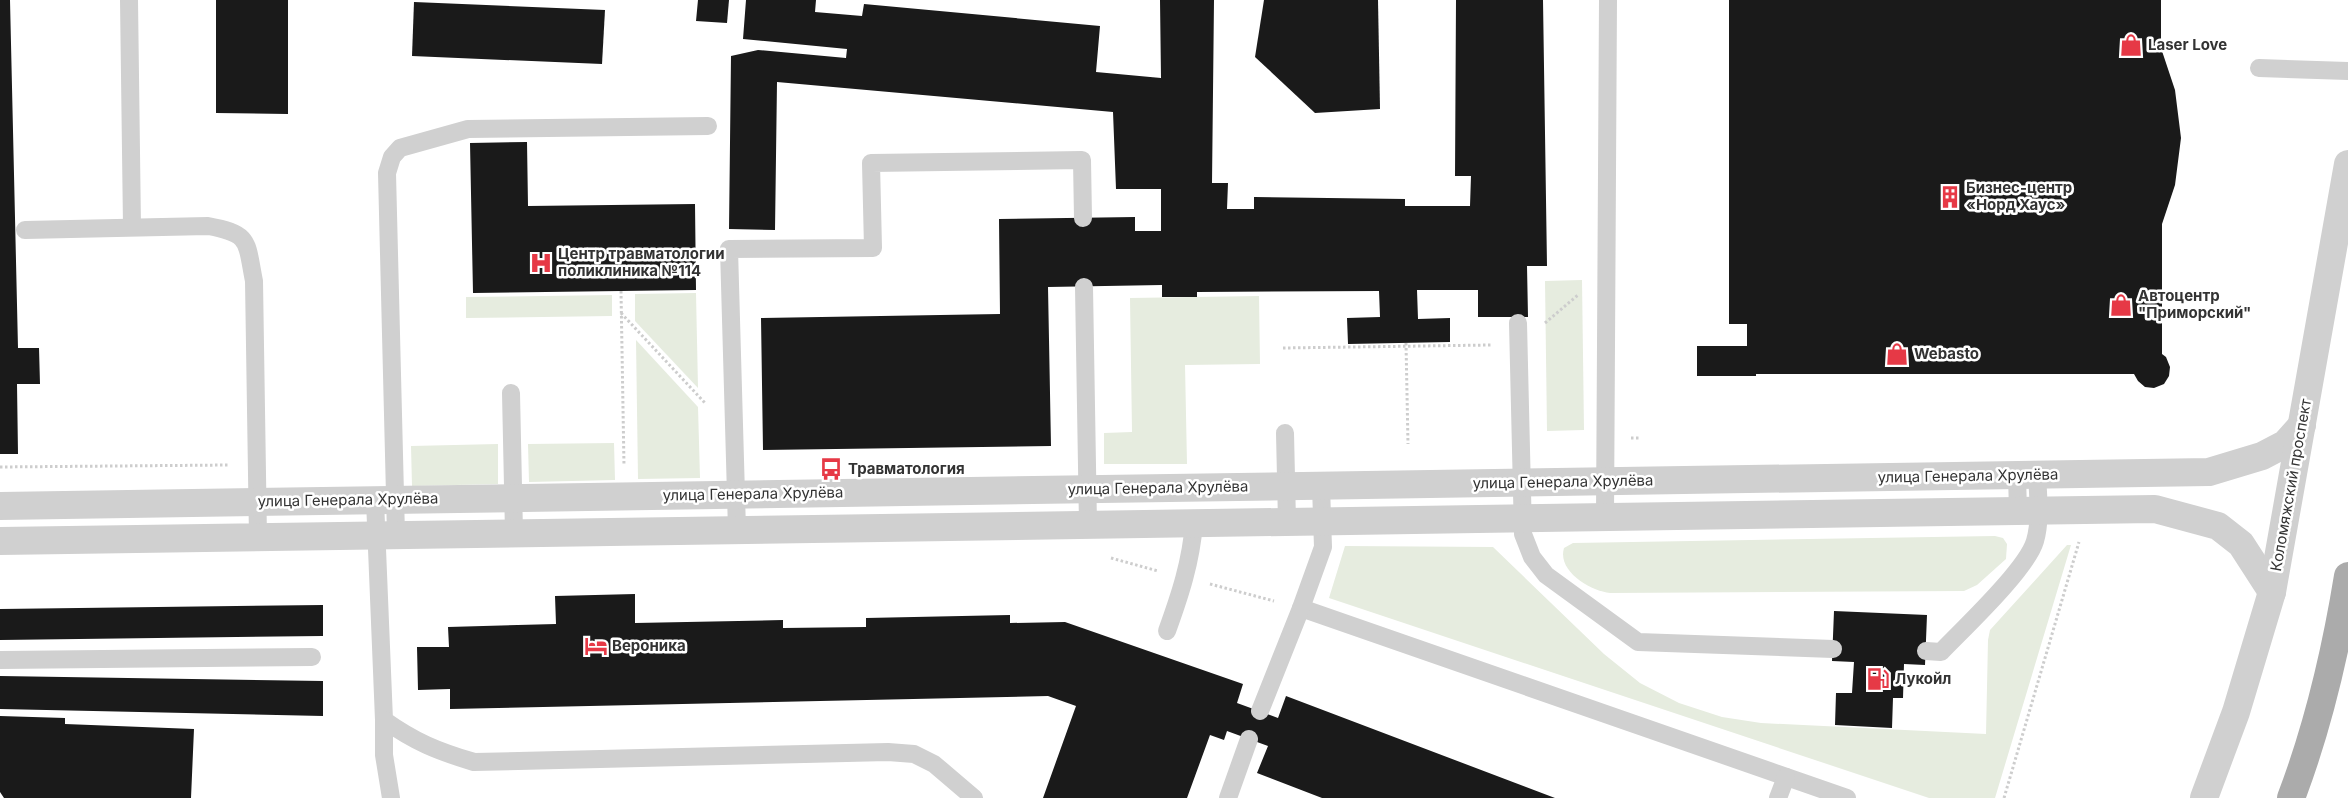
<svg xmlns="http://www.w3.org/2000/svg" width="2348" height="798" font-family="Inter,sans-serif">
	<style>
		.green { fill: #e6ecdf }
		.building { fill: #1a1a1a }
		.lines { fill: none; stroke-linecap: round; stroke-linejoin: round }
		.path { stroke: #cdcdcd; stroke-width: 3; stroke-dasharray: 2.5 2.5; stroke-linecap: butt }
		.lane { stroke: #d0d0d0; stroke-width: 18 }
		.street { stroke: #d0d0d0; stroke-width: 28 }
		.primary { stroke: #ababab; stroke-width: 28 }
		.labels { text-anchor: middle; stroke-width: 5; stroke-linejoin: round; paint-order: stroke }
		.poi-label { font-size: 15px; font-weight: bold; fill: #333; stroke: #fff; text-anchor: start }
		.street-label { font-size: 15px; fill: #333; stroke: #fff }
	</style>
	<rect width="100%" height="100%" fill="#fff"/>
	<g class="green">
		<path d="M1582 280 1584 430 1547 431 1545 281Z"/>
		<path d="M696 293 698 388 635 321V294Z"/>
		<path d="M612 295V316L466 318V297Z"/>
		<path d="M1259 296 1260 364 1185 365 1187 464H1104V433L1132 432 1130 298Z"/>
		<path d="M636 340 698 407 700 478 638 479Z"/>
		<path d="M614 443 615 480 529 482 528 444Z"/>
		<path d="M498 444V484L412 486 411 446Z"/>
		<path d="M1995 536 2003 538 2007 544 2006 559 1977 585 1964 591 1610 593C1590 591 1557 571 1564 548L1573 543Z"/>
		<path d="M2067 545H2071L1995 798H1929L1329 598 1345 546 1493 547 1604 654 1640 683 1679 703 1722 717 1761 723 1986 734 1988 640 1990 630Z"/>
	</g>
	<g class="building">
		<path d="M0 0H10L18 348H39L40 384H17L18 454H0Z"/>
		<path d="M216 0H288V114L216 113Z"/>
		<path d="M698 0H729L727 23 696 21Z"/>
		<path d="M746 0H816L815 12 862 16 864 4 1100 26 1096 72 1161 78 1160 0H1214L1212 183H1228L1227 209H1254V197L1405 199V206H1470L1471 176H1455L1456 0H1543L1547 266H1527L1528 317H1478V290H1417L1418 319 1450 318V342L1348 344 1347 318 1380 317 1379 291 1197 292V297H1162V285L1048 287 1051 446 763 450 761 318 1000 314 999 219 1135 217V231H1161V189H1116L1113 112 777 82 775 230 729 229 731 56 758 50 846 58 847 49 743 39Z"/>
		<path d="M1264 0H1378L1380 109 1315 113 1255 57Z"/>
		<path d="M1729 0H2161V48L2175 90 2181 138 2175 185 2162 224V354L2166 357 2170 367 2169 376 2164 384 2154 388 2145 387 2138 381 2134 374H1756V376H1697V346H1747V324H1729Z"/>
		<path d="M414 2 605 10 602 64 412 56Z"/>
		<path d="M527 142 528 206 695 204 696 290 473 293 470 143Z"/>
		<path d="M635 594V623L783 620V628L866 627V618L1010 615V623L1065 622 1243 684 1237 703 1278 718 1286 696 1555 798H1322L1257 773 1268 746 1227 731 1224 740 1210 735 1187 798H1043L1076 706 1048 696 450 709V689L418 690 417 647H449L448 627 556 624 555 596Z"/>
		<path d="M323 605V636L0 640V609Z"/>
		<path d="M1834 611 1927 615 1925 665 1904 664 1903 698H1893L1892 728 1835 725 1836 693H1852L1854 662 1832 661Z"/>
		<path d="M0 676 323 681V716L0 709Z"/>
		<path d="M0 716 65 718V724L194 729 191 798H4L0 792Z"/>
	</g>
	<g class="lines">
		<g class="path">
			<path d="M621 291 624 466"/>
			<path d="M621 313 705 403"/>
			<path d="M1545 323 1578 295"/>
			<path d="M1406 343 1408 444"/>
			<path d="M1283 348 1491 345"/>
			<path d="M1631 438H1641"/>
			<path d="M0 467 229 465"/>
			<path d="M1111 558 1158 571"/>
			<path d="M1210 584 1274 601"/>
			<path d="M2004 798 2079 542"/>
		</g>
		<g class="lane">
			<path d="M129 0 132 227"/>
			<path d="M2259 68 2348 71"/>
			<path d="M25 230 208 226C251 234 246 241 254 281L258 538"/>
			<path d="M1084 287 1088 525"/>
			<path d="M1518 323 1523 534 1532 557 1546 575 1638 642 1833 649"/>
			<path d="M511 393 514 533"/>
			<path d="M1285 433 1287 522"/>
			<path d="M2017 475 2018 511"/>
			<path d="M375 500 384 720C415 742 437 751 474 762L888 752 914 754 934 764 974 798"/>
			<path d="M1605 517 1608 0"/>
			<path d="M737 530 729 249 873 248 871 163 1082 160 1083 218"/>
			<path d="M396 535 387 173 392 157 400 148 468 129 708 126"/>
			<path d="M1301 608 1847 798"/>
			<path d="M1167 631C1180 595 1191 562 1194 523"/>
			<path d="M1926 651 1941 652C1964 628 2027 569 2035 541 2041 521 2038 495 2037 475"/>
			<path d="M0 660 312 657"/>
			<path d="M1260 711 1301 608 1323 547 1321 486"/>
			<path d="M384 720V755L391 798"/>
			<path d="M1228 798 1249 739"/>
			<path d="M1778 798 1786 777"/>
		</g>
		<g class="street">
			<path d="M0 506 2209 472 2262 456 2285 444 2302 425"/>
			<path d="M0 541 2155 509 2218 526 2241 544 2272 592"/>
			<path d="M2204 798 2236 712 2272 592 2348 164"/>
		</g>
		<path class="primary" d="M2291 798C2318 727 2336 650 2348 576"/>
	</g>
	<defs>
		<symbol id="shop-bare" viewBox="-9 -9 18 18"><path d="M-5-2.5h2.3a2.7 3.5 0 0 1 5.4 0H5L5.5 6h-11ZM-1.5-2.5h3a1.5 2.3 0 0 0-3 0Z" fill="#e63946" stroke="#fff" stroke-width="2.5" paint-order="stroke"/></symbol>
		<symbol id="building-bare" viewBox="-9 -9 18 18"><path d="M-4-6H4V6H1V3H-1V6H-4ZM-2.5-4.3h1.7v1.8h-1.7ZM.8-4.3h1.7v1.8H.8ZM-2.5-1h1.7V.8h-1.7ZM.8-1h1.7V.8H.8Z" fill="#e63946" stroke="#fff" stroke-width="2.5" paint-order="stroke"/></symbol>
		<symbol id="hospital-bare" viewBox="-9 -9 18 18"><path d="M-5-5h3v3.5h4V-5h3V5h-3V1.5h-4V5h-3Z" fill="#e63946" stroke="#fff" stroke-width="2.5" paint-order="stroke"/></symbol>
		<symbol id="bus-bare" viewBox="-9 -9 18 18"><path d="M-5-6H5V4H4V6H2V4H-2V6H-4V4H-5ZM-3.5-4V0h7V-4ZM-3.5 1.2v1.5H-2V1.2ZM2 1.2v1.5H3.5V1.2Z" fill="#e63946" stroke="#fff" stroke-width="2.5" paint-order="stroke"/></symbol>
		<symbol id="hotel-bare" viewBox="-9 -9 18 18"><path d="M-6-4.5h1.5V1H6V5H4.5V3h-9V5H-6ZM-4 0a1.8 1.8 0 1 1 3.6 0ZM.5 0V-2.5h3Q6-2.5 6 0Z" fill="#e63946" stroke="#fff" stroke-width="2.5" paint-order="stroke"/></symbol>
		<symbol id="fuel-bare" viewBox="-9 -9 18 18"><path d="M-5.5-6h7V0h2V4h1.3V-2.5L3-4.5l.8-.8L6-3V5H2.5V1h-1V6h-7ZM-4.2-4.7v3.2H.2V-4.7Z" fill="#e63946" stroke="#fff" stroke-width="2.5" paint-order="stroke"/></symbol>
	</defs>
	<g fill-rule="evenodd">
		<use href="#shop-bare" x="2115" y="29" width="32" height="32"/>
		<use href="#building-bare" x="1934" y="181" width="32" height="32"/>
		<use href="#hospital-bare" x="525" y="247" width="32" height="32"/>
		<use href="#shop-bare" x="2105" y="289" width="32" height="32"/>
		<use href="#shop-bare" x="1881" y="338" width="32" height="32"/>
		<use href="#bus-bare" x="815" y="453" width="32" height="32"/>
		<use href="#hotel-bare" x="580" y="630" width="32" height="32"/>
		<use href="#fuel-bare" x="1862" y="663" width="32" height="32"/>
	</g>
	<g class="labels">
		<g class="poi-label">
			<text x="2148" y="50">Laser Love</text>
			<text x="1966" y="193">Бизнес-центр<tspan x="1966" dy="17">«Норд Хаус»</tspan></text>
			<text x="558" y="259">Центр травматологии<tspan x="558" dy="17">поликлиника №114</tspan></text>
			<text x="2138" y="301">Автоцентр<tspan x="2138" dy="17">"Приморский"</tspan></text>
			<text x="1914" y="359">Webasto</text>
			<text x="848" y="474">Травматология</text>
			<text x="612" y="651">Вероника</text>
			<text x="1895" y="684">Лукойл</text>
		</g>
		<g class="street-label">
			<text transform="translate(1968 476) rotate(-1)" y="5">улица Генерала Хрулёва</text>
			<text transform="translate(1563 482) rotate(-1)" y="5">улица Генерала Хрулёва</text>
			<text transform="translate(2291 485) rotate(-80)" y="5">Коломяжский проспект</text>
			<text transform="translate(1158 488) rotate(-1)" y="5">улица Генерала Хрулёва</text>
			<text transform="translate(753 494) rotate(-1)" y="5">улица Генерала Хрулёва</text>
			<text transform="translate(348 500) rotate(-1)" y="5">улица Генерала Хрулёва</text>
		</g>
	</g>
</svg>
